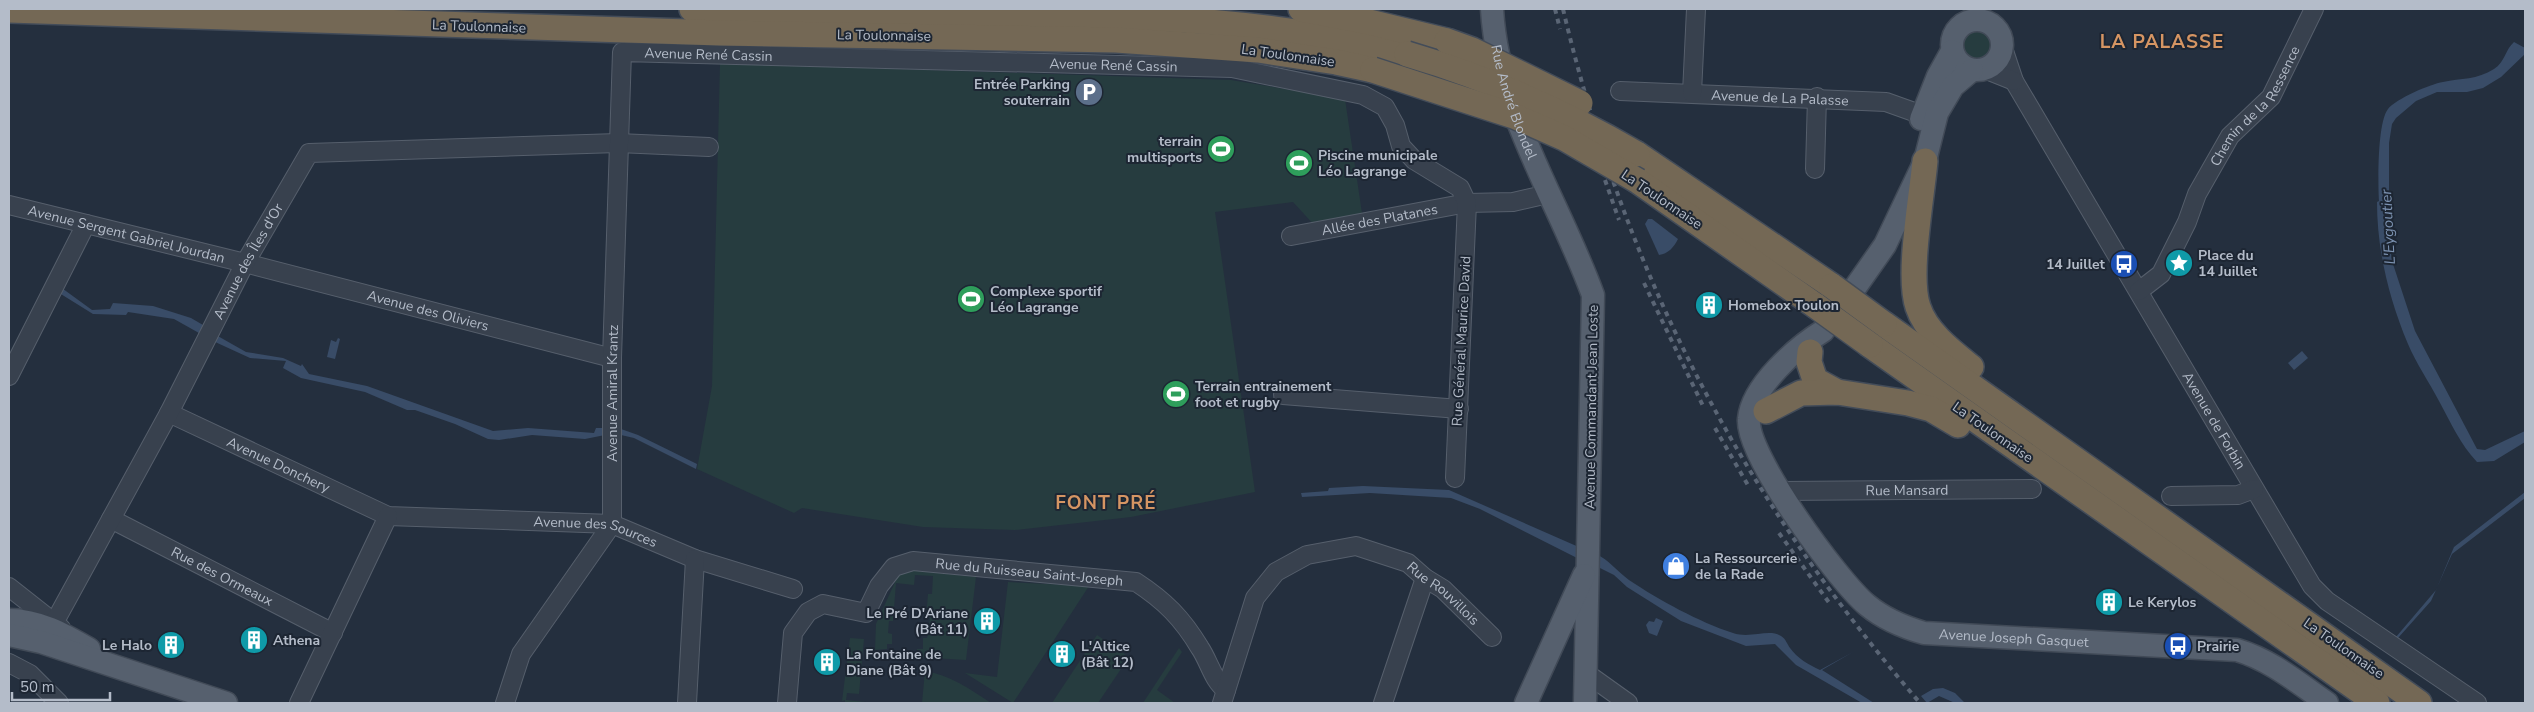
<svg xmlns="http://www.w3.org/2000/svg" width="2534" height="712" font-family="'Nunito Sans',sans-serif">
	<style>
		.green { fill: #263c3f }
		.water { fill: #394c67 }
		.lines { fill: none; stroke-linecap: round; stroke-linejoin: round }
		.minor-casing { stroke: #565f6c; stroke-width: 20 }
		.major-casing { stroke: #414a57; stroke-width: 25 }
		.highway-casing { stroke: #434c59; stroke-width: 28 }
		.minor { stroke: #38414e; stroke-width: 18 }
		.major { stroke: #56606e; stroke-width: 22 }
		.highway { stroke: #746855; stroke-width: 25 }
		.rail { stroke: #5a6575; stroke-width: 4; stroke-dasharray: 5 5; stroke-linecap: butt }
		.highway-bridge-casing { stroke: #434c59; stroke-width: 28; stroke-linecap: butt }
		.highway-bridge { stroke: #746855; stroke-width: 25 }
		.labels { text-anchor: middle; stroke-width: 4; stroke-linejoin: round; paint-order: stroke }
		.street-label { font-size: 14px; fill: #b4bcc9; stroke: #1d2633 }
		.poi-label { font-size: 14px; font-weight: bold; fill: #b4bcc9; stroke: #1d2633; text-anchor: start }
		.water-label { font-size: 15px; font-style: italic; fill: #7c92b1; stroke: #1d2633 }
		.district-label { font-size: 19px; font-weight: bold; letter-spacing: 1px; fill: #d59563; stroke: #1d2633 }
	</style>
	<rect width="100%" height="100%" fill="#242f3e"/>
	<g class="green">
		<circle cx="1977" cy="45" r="24"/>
		<path d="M720 63 1231 80 1345 99 1363 220 1316 227 1293 202 1215 212 1255 492 1131 517 1015 530 923 527 802 508 794 513 697 469 712 386Z"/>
		<path d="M901 569 976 577 966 660 917 657V649H923V638H927L930 618H926L928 594H932L933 576 915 575 914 585 896 583 893 621H889L888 633 892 634V644H887V649L875 650 876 624Z"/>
		<path d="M1008 582 1089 586 1013 703 965 673 997 677Z"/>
		<path d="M1097 635 1129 657 1098 703H1052Z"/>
		<path d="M850 638 864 639 859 694 847 693 846 700 875 703H845V700L842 701Z"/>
		<path d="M1179 648 1182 652 1157 690 1175 703H1143Z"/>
		<path d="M925 671C950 675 970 689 991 703H922Z"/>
	</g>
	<g class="water">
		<path d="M2514 42 2525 48V54L2501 77 2483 88 2467 92H2437L2416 101 2396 118 2392 124 2389 143V245L2393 264 2415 331 2477 449 2485 450 2525 431V442L2494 461 2477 462C2460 444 2451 423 2439 401 2429 382 2416 363 2408 344 2389 299 2377 250 2377 202L2379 201C2378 185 2377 123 2388 109 2396 99 2430 84 2443 82 2461 78 2477 80 2494 69 2505 62 2505 50 2514 42Z"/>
		<path d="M1648 219H1652L1678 239C1674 247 1668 254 1659 255L1645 224Z"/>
		<path d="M59 286 92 310 110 309 113 303 153 306 191 318 203 325 199 333 174 319 128 312 126 315 93 314 56 291Z"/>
		<path d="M216 335 246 352 283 358 301 366 302 364 309 374 367 386 493 431 528 428 594 433 596 428H605V435L585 439 532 435 499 440 488 439 455 424 415 410H407L365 392 301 378 283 368 286 361 250 358 213 341Z"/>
		<path d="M338 338 340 339 335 359 327 357 331 340 336 342Z"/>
		<path d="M2302 351 2308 358 2294 370 2288 363Z"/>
		<path d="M621 429 638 435 697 464 696 469 634 438 621 435Z"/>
		<path d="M1363 486 1449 490 1581 548V560L1480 509 1451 498 1370 493 1302 497 1301 493 1328 491 1329 488Z"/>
		<path d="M2525 492V498L2452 554 2431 601 2398 638 2396 637 2436 590 2454 547Z"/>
		<path d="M1596 554C1609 560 1617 571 1629 580 1659 600 1699 622 1733 633 1751 639 1769 628 1781 636 1786 639 1787 644 1790 648 1797 658 1809 665 1820 670L1853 652 1822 670 1874 703H1862L1796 665 1775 644 1746 646 1681 621 1627 587 1614 575 1596 566Z"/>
		<path d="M1656 618 1663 621 1657 636 1649 633 1646 625 1649 621 1654 622Z"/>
		<path d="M1943 688 1955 693 1965 703H1955L1939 696 1927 703 1921 696 1933 689Z"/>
	</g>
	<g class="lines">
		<defs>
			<g id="minor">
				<path id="s1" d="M2002 45 2014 81 2312 586 2327 601 2477 703"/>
				<path d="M1984 69 2014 81"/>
				<path id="s2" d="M1620 91 1886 102 1914 112 1934 113"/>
				<path d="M1692 93 1696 9"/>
				<path d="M1815 169 1817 97"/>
				<path id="s3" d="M9 205 245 263 612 358"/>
				<path id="s4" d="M1291 236 1467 203 1513 202 1548 194"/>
				<path id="s5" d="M2139 291 2161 274 2187 222 2197 194 2230 136 2271 97 2314 9"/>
				<path d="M9 376 86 224"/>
				<path d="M1283 395 1459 409"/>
				<path id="s6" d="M169 413 388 516 612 524 695 559 793 589"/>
				<path id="s7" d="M1781 491 2032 489"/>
				<path d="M2171 496 2238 495 2254 489"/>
				<path id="s8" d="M111 519 333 633"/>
				<path d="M9 587 61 628"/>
				<path id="s9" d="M43 639 59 614 169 413 245 263 309 153 618 143 709 147"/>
				<path d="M9 663 30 674 59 703"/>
				<path d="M1586 677 1593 678 1628 703"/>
				<path d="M299 703 388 516"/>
				<path id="s10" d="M505 703 521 654 612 524V358L622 52 1232 68 1363 95 1385 107 1395 125 1401 146 1414 160 1460 188 1467 203 1455 478"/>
				<path d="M687 703 695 559"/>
				<path id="s11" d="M787 703 793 633 808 612 823 604 866 613 879 586 894 567 913 561 1136 582C1165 601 1182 618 1200 648 1209 661 1213 681 1226 690"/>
				<path id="s12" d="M1222 703 1255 598 1276 572 1307 555 1356 546 1408 563 1425 578 1443 589 1492 637"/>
				<path d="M1383 703 1425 578"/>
			</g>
			<g id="major">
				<path id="s13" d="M1492 9C1498 113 1558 199 1593 295L1585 703"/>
				<circle cx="1977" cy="45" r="25"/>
				<path d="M1921 119 1938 76 1952 51"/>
				<path d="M1838 312 1885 245 1925 161 1937 113 1953 86 1972 70"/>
				<path id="s14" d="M1823 331C1797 347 1752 386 1749 419 1745 454 1838 581 1867 605 1884 619 1903 627 1924 633L2237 650C2271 660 2298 683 2327 703"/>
				<path d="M9 620C39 620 63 634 89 649"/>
				<path d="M9 635 41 642 226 703"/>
				<path d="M1526 703 1584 575"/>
			</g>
			<g id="highway">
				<path d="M692 9C787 12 881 17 975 18 1032 18 1089 16 1145 18 1233 22 1322 32 1407 54"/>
				<path d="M1301 9 1369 22 1447 41"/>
				<path d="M9 10 720 33 1116 40 1258 50 1336 62 1373 70"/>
				<path d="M1637 154 1832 286"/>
				<path d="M1925 161C1922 196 1907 276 1918 307 1926 332 1951 351 1971 367"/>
				<path d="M1638 181 1816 306"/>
				<path d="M1884 324 2419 703"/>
				<path d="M1870 345 2377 703"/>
				<path d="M1810 352 1809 362 1815 380 1837 392"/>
				<path d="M1766 411 1801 393 1837 392 1908 403 1931 409 1958 425"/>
			</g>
		</defs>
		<use href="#minor" class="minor-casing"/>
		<use href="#major" class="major-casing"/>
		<use href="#highway" class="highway-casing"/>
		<use href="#minor" class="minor"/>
		<use href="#major" class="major"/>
		<use href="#highway" class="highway"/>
		<g class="rail">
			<path d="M1555 9 1560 29"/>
			<path d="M1563 9C1626 276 1741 495 1920 703"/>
			<path d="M1605 180 1619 220"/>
			<path d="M1644 283 1703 406"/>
			<path d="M1715 428 1749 487"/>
			<path d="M1779 533 1830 604"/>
		</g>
		<defs>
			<g id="highway-bridge">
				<path d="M1447 41 1472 50 1580 103"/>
				<path d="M1407 54C1489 78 1563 111 1637 154"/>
				<path d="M1373 70 1514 116 1564 138 1638 181"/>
				<path d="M1832 286 1884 324"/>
				<path d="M1816 306 1870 345"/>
			</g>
		</defs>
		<use href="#highway-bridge" class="highway-bridge-casing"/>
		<use href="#highway-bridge" class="highway-bridge"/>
	</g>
	<defs>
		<symbol id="parking-disc" viewBox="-11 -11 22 22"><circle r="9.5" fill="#5c6f8a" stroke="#1d2633"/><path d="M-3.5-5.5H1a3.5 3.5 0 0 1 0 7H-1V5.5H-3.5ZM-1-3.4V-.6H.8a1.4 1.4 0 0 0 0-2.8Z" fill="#fff"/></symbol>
		<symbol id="stadium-disc" viewBox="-11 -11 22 22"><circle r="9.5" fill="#2e9e5b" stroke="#1d2633"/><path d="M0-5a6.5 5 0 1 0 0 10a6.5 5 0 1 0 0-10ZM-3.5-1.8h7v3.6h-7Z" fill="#fff"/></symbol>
		<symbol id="sight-disc" viewBox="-11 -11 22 22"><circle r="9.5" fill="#0f9aa8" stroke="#1d2633"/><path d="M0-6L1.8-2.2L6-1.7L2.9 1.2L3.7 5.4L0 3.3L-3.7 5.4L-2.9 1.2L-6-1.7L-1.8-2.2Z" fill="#fff"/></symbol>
		<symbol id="bus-disc" viewBox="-11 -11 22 22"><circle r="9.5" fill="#1a4fb4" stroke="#1d2633"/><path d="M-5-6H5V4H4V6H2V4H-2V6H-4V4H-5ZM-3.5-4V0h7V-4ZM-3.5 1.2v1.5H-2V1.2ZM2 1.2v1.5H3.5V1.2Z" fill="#fff"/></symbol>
		<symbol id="building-disc" viewBox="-11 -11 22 22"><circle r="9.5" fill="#0f9aa8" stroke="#1d2633"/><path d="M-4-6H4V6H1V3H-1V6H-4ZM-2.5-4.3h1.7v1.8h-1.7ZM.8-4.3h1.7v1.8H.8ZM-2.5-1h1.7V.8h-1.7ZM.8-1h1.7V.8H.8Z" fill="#fff"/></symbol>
		<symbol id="shop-disc" viewBox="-11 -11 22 22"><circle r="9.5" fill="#3f7fe0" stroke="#1d2633"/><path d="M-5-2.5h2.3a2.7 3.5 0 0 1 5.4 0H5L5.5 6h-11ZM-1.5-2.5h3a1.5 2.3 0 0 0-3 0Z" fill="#fff"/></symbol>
	</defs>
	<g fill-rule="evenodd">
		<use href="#parking-disc" x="1073" y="76" width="32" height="32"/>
		<use href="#stadium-disc" x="1205" y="133" width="32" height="32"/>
		<use href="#stadium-disc" x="1283" y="147" width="32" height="32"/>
		<use href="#sight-disc" x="2163" y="247" width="32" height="32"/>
		<use href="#bus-disc" x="2108" y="248" width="32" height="32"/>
		<use href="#stadium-disc" x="955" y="283" width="32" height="32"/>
		<use href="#building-disc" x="1693" y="289" width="32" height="32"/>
		<use href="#stadium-disc" x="1160" y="378" width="32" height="32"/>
		<use href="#shop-disc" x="1660" y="550" width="32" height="32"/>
		<use href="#building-disc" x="2093" y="586" width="32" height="32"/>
		<use href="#building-disc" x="971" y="605" width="32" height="32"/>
		<use href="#building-disc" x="238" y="624" width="32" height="32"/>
		<use href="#building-disc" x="155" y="629" width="32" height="32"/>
		<use href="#bus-disc" x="2162" y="630" width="32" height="32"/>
		<use href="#building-disc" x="1046" y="638" width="32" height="32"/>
		<use href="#building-disc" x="811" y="646" width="32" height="32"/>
	</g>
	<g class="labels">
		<g class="street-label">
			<text transform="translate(479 26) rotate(2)" y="5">La Toulonnaise</text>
			<text transform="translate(884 35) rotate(1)" y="5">La Toulonnaise</text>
			<text dy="5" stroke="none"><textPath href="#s10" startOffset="769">Avenue René Cassin</textPath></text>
			<text transform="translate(1288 55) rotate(8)" y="5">La Toulonnaise</text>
			<text dy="5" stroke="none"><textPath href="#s10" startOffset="1174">Avenue René Cassin</textPath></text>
			<text dy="5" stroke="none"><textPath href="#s2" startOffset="160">Avenue de La Palasse</textPath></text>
			<text dy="5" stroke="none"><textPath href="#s13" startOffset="96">Rue André Blondel</textPath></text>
			<text dy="5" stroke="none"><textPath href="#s5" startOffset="222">Chemin de la Ressence</textPath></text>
			<text transform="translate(1662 199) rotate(34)" y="5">La Toulonnaise</text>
			<text dy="5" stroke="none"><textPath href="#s4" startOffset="90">Allée des Platanes</textPath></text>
			<text dy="5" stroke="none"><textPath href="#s3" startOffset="121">Avenue Sergent Gabriel Jourdan</textPath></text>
			<text dy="5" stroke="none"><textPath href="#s9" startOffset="430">Avenue des Îles d'Or</textPath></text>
			<text dy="5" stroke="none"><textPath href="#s3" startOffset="432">Avenue des Oliviers</textPath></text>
			<text transform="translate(1461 341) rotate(-87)" y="5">Rue Général Maurice David</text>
			<text dy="5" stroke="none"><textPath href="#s10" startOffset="341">Avenue Amiral Krantz</textPath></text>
			<text transform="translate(1591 407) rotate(-89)" y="5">Avenue Commandant Jean Loste</text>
			<text dy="5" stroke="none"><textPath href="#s1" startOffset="432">Avenue de Forbin</textPath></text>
			<text transform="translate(1993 432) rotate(35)" y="5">La Toulonnaise</text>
			<text dy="5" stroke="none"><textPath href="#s6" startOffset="121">Avenue Donchery</textPath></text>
			<text dy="5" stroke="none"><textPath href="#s7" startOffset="126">Rue Mansard</textPath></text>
			<text dy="5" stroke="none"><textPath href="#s6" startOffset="451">Avenue des Sources</textPath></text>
			<text dy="5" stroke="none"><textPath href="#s11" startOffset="348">Rue du Ruisseau Saint-Joseph</textPath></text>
			<text dy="5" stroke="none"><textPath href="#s8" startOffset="125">Rue des Ormeaux</textPath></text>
			<text dy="5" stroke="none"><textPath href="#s12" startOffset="330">Rue Rouvillois</textPath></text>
			<text dy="5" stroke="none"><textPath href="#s14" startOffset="495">Avenue Joseph Gasquet</textPath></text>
			<text transform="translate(2344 648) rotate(35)" y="5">La Toulonnaise</text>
		</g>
		<g class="poi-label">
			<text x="1070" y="89" text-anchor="end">Entrée Parking<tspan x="1070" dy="16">souterrain</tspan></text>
			<text x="1202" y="146" text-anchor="end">terrain<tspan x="1202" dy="16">multisports</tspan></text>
			<text x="1318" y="160">Piscine municipale<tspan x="1318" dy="16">Léo Lagrange</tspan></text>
			<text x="2198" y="260">Place du<tspan x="2198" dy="16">14 Juillet</tspan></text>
			<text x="2105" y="269" text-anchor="end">14 Juillet</text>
			<text x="990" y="296">Complexe sportif<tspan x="990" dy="16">Léo Lagrange</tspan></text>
			<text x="1728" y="310">Homebox Toulon</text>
			<text x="1195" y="391">Terrain entrainement<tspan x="1195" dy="16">foot et rugby</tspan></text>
			<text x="1695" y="563">La Ressourcerie<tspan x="1695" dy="16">de la Rade</tspan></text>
			<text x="2128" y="607">Le Kerylos</text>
			<text x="968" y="618" text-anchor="end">Le Pré D'Ariane<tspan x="968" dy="16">(Bât 11)</tspan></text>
			<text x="273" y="645">Athena</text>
			<text x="152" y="650" text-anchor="end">Le Halo</text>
			<text x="1081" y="651">L'Altice<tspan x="1081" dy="16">(Bât 12)</tspan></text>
			<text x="2197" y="651">Prairie</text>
			<text x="846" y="659">La Fontaine de<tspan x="846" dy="16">Diane (Bât 9)</tspan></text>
		</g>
		<g class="water-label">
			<text transform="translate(2388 227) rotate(-93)" y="5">L'Eygoutier</text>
		</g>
		<g class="district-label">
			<text x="2162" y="48">LA PALASSE</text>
			<text x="1106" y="509">FONT PRÉ</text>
		</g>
	</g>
	<rect width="2534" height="712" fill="none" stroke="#b4bcc9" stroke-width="20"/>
	<path d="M12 692v8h98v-8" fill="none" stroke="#b4bcc9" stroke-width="2.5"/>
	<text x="20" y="692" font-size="15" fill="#b4bcc9" stroke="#1d2633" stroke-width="4" paint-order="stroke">50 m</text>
</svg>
